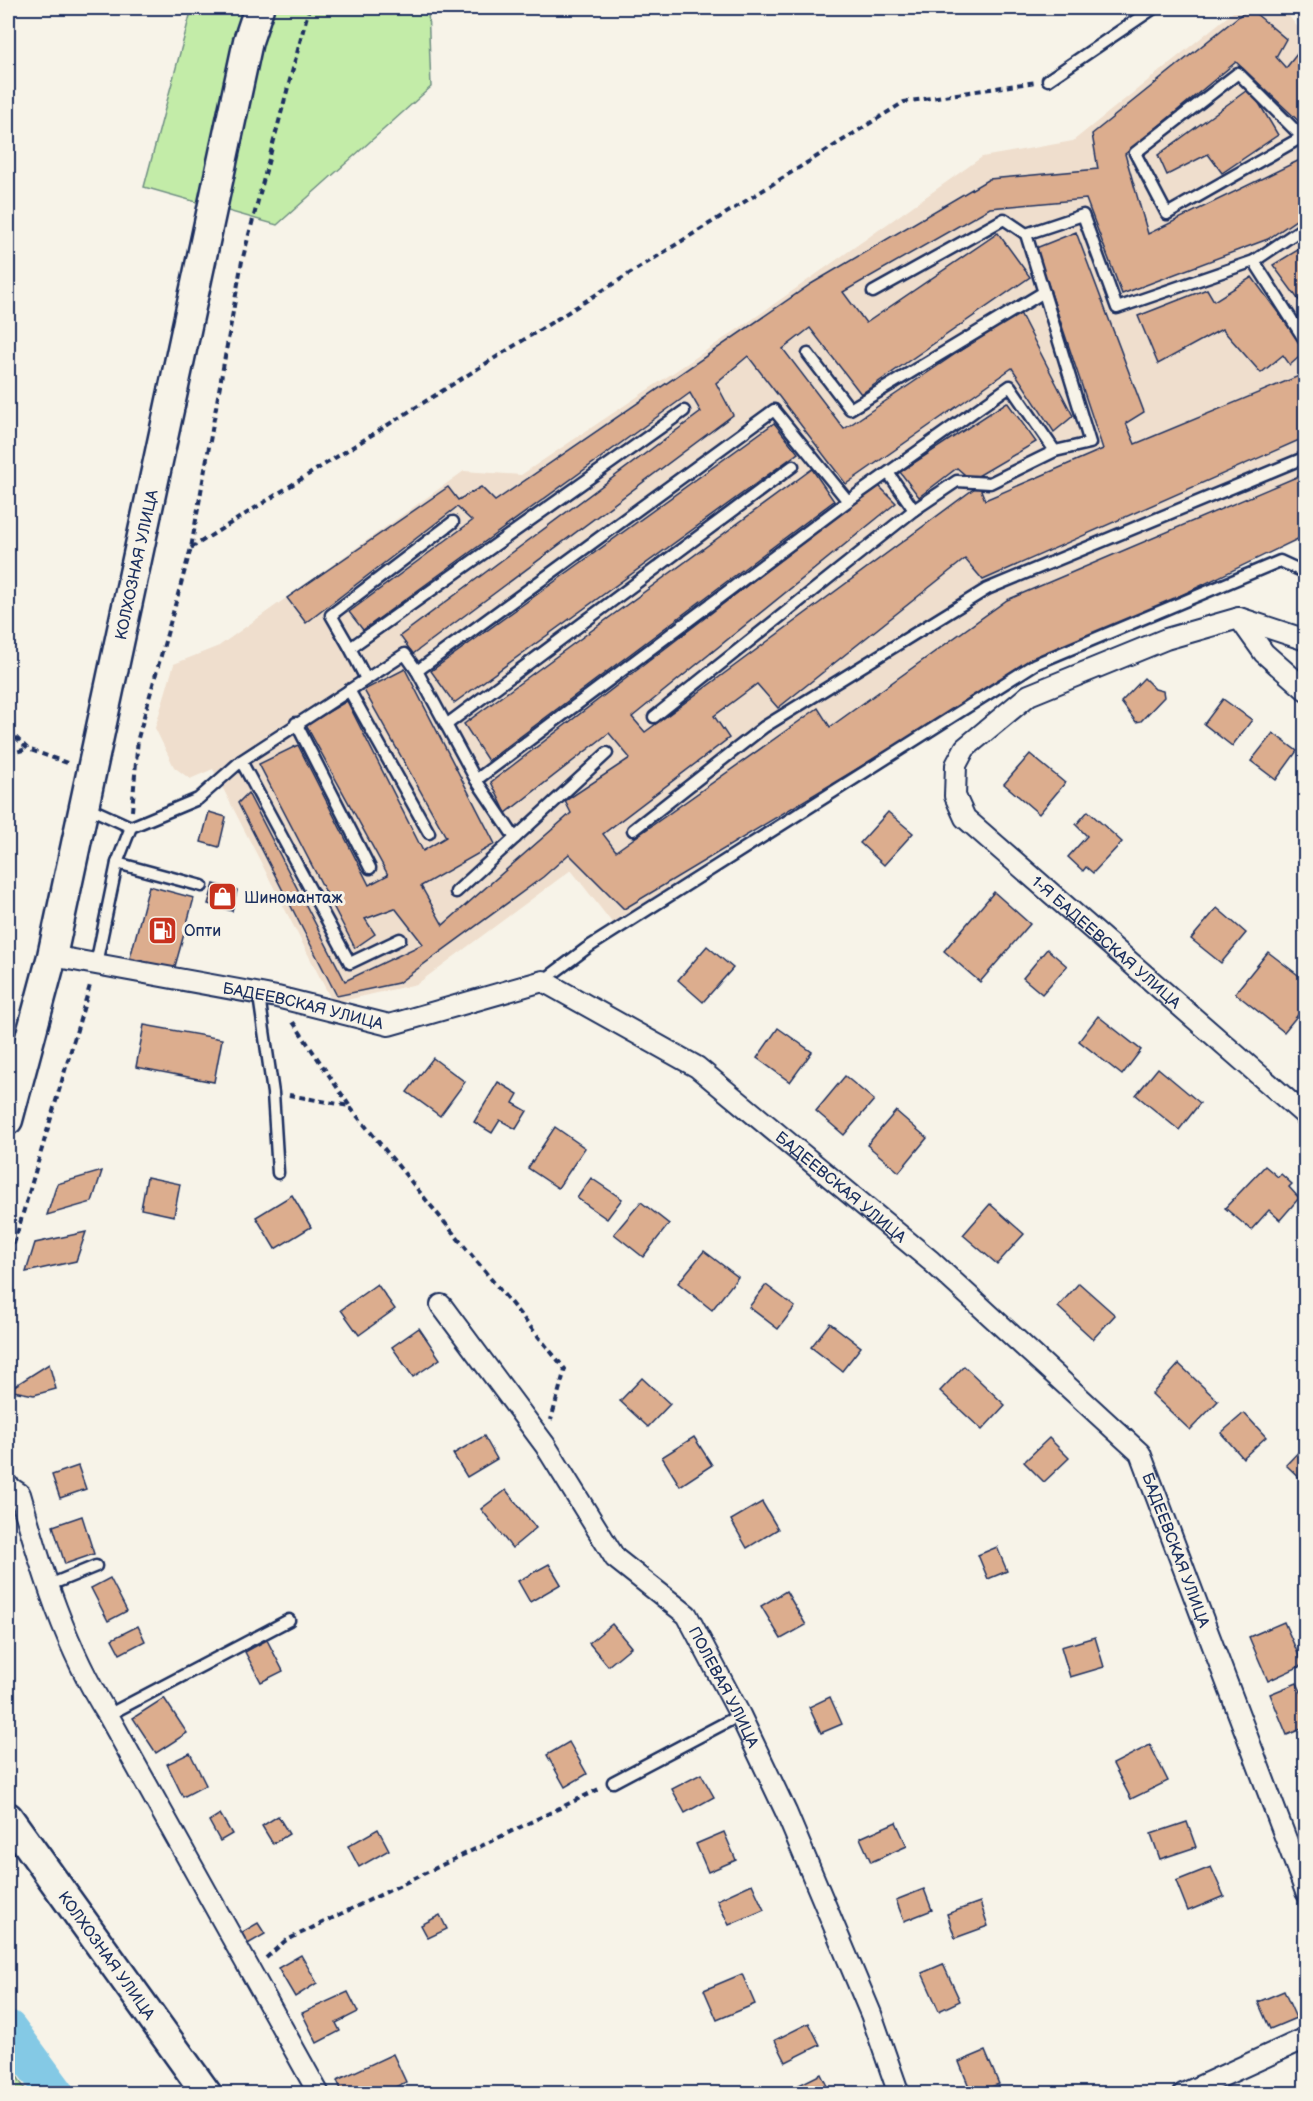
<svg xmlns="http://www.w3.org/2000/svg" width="1313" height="2101" font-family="'Balsamiq Sans',sans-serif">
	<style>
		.built { fill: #efdecd }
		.green { fill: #c3eca8; stroke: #6f8e83; stroke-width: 1.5 }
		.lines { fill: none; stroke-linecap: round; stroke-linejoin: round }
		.river { stroke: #84c9e5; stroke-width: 38 }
		.building { fill: #dcad8e; stroke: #1b2f5e; stroke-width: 1.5 }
		.service-casing { stroke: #1b2f5e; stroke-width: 15 }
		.minor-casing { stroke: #1b2f5e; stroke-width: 24 }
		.secondary-casing { stroke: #1b2f5e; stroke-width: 33 }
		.path { stroke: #1b2f5e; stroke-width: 4; stroke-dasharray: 6 4.5; stroke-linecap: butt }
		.service { stroke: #f7f3e8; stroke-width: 10 }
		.minor { stroke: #f7f3e8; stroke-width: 20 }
		.secondary { stroke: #f7f3e8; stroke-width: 28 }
		.labels { text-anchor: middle; stroke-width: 6; stroke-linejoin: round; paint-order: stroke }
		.street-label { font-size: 16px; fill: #1b2f5e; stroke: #f7f3e8 }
		.poi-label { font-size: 16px; fill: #1b2f5e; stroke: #f7f3e8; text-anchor: start }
	</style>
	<rect width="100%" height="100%" fill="#f7f3e8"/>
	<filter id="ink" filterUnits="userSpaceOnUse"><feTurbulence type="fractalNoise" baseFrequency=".0167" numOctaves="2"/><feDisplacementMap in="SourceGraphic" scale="12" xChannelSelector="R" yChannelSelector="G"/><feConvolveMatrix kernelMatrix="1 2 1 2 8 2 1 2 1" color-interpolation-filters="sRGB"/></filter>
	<g filter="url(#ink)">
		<path class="built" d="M1238 8H1283L1305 37V538L1168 589 1014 660 613 924 571 870 417 984 333 1003 213 769 190 779 174 767 155 728 174 664 219 646 464 471 521 475 750 321 982 157 1073 141Z"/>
		<g class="green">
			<path d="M192 8H428L431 87 277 225 144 187Z"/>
			<path d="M8 2061 27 2093H8Z"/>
		</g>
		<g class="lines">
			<path class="river" d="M8 2029 56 2094"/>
		</g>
		<g class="building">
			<path d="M1249 8 1286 39 1276 57 1286 68 1301 49 1306 56V128L1236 62 1125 154 1148 234 1306 157V213L1268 239 1122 294 1086 199 990 208 843 292 866 323 998 233 1030 277 861 394 810 328 783 349 844 429 1019 311 1073 416 1054 432 1012 368 846 484 748 356 716 383 733 415 413 654 400 636 701 412 690 393 363 630 349 612 472 521 457 507 306 623 287 598 448 487 458 500 481 487 495 501 811 284 989 179 1098 169 1092 134Z"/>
			<path d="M1250 88 1278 135 1222 173 1208 154 1167 175 1158 155Z"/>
			<path d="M1076 232 1144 412 1126 423 1135 444 1306 373V437L983 580 965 559 778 708 757 684 714 716 729 738 603 834 616 851 818 708 830 727 1007 600 1306 473V535L1003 681 624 909 569 854 543 877 398 983 337 996 238 803 248 793 345 981 423 944 395 908 365 919 375 934 355 948 259 764 298 745 369 885 388 875 306 725 347 701 423 851 446 837 364 690 405 669 495 844 421 886 443 925 571 813 565 801 630 758 609 733 506 813 491 782 878 485 896 503 632 717 645 732 979 485 985 500 1103 449 1036 248Z"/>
			<path d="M1306 245V310L1273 265Z"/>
			<path d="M1252 277 1306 351 1290 365 1283 355 1261 373 1222 329 1158 364 1138 316 1207 289 1214 301Z"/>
			<path d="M1007 402 1036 442 971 480 957 468 919 497 900 472Z"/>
			<path d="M774 423 798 453 454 703 431 671Z"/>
			<path d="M812 469 834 501 488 761 464 724Z"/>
			<path d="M1144 678 1155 689 1163 691 1164 697 1141 721 1136 722 1121 702Z"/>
			<path d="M1223 699 1252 720 1232 746 1204 724Z"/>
			<path d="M1273 733 1297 751 1276 780 1251 761Z"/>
			<path d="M1030 754 1065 783 1039 814 1004 784Z"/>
			<path d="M1088 811 1122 842 1093 873 1086 867 1083 871 1068 857 1087 836 1076 825Z"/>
			<path d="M209 812 226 817 219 847 201 842Z"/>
			<path d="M888 812 913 833 884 865 860 843Z"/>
			<path d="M214 884 237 890 232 911 208 904Z"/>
			<path d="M149 886 194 898 174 970 130 958Z"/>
			<path d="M994 892 1030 924 980 982 944 951Z"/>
			<path d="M1217 908 1246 933 1221 963 1191 939Z"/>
			<path d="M707 946 733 968 703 1002 678 980Z"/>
			<path d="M1047 949 1067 966 1042 994 1023 978Z"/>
			<path d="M1268 952 1306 981V1005L1284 1032 1235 993Z"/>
			<path d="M1098 1016 1141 1050 1122 1075 1079 1041Z"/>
			<path d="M144 1025 222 1039 214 1082 136 1067Z"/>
			<path d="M778 1028 812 1052 790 1082 757 1058Z"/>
			<path d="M433 1058 465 1082 440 1116 407 1092Z"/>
			<path d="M1158 1068 1200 1103 1179 1130 1136 1095Z"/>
			<path d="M845 1076 874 1100 844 1135 816 1111Z"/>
			<path d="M498 1082 518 1094 513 1103 527 1111 516 1129 500 1120 492 1133 474 1122Z"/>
			<path d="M896 1111 927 1138 899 1172 867 1145Z"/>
			<path d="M555 1127 585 1148 558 1188 528 1168Z"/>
			<path d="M1265 1166 1278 1177 1281 1174 1292 1184 1289 1187 1299 1198 1280 1220 1269 1210 1251 1230 1225 1208Z"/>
			<path d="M102 1171 92 1202 47 1215 57 1184Z"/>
			<path d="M147 1177 180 1184 174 1216 141 1209Z"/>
			<path d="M591 1178 622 1199 607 1219 577 1198Z"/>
			<path d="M292 1195 311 1227 275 1249 256 1217Z"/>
			<path d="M641 1202 669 1224 643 1257 614 1234Z"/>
			<path d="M990 1204 1024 1234 997 1264 963 1235Z"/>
			<path d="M86 1232 76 1261 26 1272 35 1243Z"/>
			<path d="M704 1251 738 1277 712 1310 678 1283Z"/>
			<path d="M1079 1283 1115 1315 1093 1339 1058 1307Z"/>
			<path d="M377 1284 395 1309 359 1335 341 1310Z"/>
			<path d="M766 1285 795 1307 778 1329 749 1307Z"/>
			<path d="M830 1323 861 1347 842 1371 811 1347Z"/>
			<path d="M419 1328 440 1359 413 1377 392 1347Z"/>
			<path d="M49 1364 56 1389 34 1395 8 1390Z"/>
			<path d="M1179 1364 1218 1401 1190 1430 1152 1394Z"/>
			<path d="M964 1366 1005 1405 982 1430 940 1391Z"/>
			<path d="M642 1378 670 1404 648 1427 620 1401Z"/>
			<path d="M1244 1413 1266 1437 1243 1458 1221 1433Z"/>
			<path d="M484 1436 497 1459 467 1477 453 1454Z"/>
			<path d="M694 1437 712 1465 680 1486 662 1457Z"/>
			<path d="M1049 1438 1069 1458 1044 1482 1024 1462Z"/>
			<path d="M1306 1444V1484L1286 1465Z"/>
			<path d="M78 1466 86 1489 60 1498 52 1475Z"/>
			<path d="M506 1490 536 1528 512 1548 481 1509Z"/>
			<path d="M762 1502 778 1529 747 1548 731 1520Z"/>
			<path d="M82 1516 94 1554 65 1564 53 1526Z"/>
			<path d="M997 1547 1007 1571 988 1579 978 1555Z"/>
			<path d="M549 1564 561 1584 530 1602 518 1581Z"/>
			<path d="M110 1578 127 1611 108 1621 91 1588Z"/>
			<path d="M786 1591 806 1625 781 1639 761 1606Z"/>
			<path d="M1284 1622 1303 1665 1268 1681 1249 1637Z"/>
			<path d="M612 1624 631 1647 608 1666 589 1643Z"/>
			<path d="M138 1626 145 1641 120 1654 112 1639Z"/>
			<path d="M1095 1637 1104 1667 1070 1677 1061 1647Z"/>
			<path d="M267 1640 283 1671 261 1682 245 1652Z"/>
			<path d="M1297 1683 1306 1702V1727L1287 1735 1270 1694Z"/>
			<path d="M830 1697 842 1724 821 1733 809 1707Z"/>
			<path d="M164 1698 187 1733 156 1753 133 1718Z"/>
			<path d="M569 1742 587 1774 565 1787 547 1755Z"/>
			<path d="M1150 1745 1168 1781 1131 1799 1113 1764Z"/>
			<path d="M190 1753 206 1785 183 1797 167 1764Z"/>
			<path d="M701 1774 714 1797 685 1813 672 1789Z"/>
			<path d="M220 1814 232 1834 220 1841 209 1821Z"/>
			<path d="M278 1816 289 1834 273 1844 262 1826Z"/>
			<path d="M896 1822 907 1846 871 1862 860 1838Z"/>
			<path d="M1187 1822 1196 1847 1160 1859 1151 1834Z"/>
			<path d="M378 1829 389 1850 359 1867 348 1846Z"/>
			<path d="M724 1832 736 1860 708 1872 696 1844Z"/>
			<path d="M1211 1867 1224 1896 1188 1911 1176 1881Z"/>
			<path d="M752 1884 764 1910 729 1925 717 1900Z"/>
			<path d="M924 1889 932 1910 904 1921 896 1900Z"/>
			<path d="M980 1902 988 1926 955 1938 947 1914Z"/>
			<path d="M440 1915 447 1929 428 1938 421 1925Z"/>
			<path d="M258 1923 265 1934 246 1945 239 1934Z"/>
			<path d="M301 1955 317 1983 295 1997 278 1968Z"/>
			<path d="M943 1964 960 2001 939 2011 922 1973Z"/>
			<path d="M742 1974 755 2004 717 2020 704 1990Z"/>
			<path d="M1284 1991 1296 2018 1270 2029 1258 2002Z"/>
			<path d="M348 1992 358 2012 336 2023 340 2031 317 2043 302 2013Z"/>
			<path d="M809 2023 820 2045 786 2062 775 2040Z"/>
			<path d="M985 2051 999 2084 972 2094 959 2062Z"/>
			<path d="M393 2054 406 2082 381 2094H343L337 2080Z"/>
			<path d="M821 2074 831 2094H796L793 2088Z"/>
		</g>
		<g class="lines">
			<defs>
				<g id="service">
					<path d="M1048 80 1154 8"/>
					<path d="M1302 137 1238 73 1135 153 1167 214 1302 137 1306 135"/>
					<path d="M1254 261 1306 342"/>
					<path d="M873 292 1004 219 1026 234"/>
					<path d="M808 354 850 409 1044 292"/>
					<path d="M889 474 914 510 957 481 990 483 1055 451"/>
					<path d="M350 648 331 615 453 522"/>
					<path d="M417 671 476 780 848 501"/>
					<path d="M366 679 350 648 684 411"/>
					<path d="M349 690 429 833"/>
					<path d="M654 717 914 510"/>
					<path d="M296 723 370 868"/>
					<path d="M446 725 793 466"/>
					<path d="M241 761 350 963 400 939"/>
					<path d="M87 807 131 827 198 799 241 761 405 654 417 671 774 410 848 501 1010 386 1055 451 1090 443 1026 234 1083 215 1117 308 1254 261 1306 226"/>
					<path d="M633 830 764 727 987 589 1306 457"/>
					<path d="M515 838 607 753"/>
					<path d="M117 863 202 886"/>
					<path d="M456 892 515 838 476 780"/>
					<path d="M96 964 117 863 131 827"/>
					<path d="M543 981 587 948 1035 664 1280 561 1306 573"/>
					<path d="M259 996 273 1093 278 1173"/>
					<path d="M47 1586 96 1566"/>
					<path d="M108 1715 289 1620"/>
					<path d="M613 1782 740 1715"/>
				</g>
				<g id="minor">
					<path d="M1239 618 1264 653 1306 690"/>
					<path id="s1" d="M1306 640 1239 618 1166 639 1029 695 965 748 956 765 955 796 965 818 1306 1116"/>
					<path id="s2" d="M52 956 277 997 389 1025 543 981 697 1067 931 1261 1140 1453 1306 1892"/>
					<path id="s3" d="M441 1305 545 1445 615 1558 687 1615 740 1715 786 1812 871 2014 899 2094"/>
					<path d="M8 1486 20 1494C42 1571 65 1647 108 1715L319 2094"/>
					<path d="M1183 2094 1306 2038"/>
				</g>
				<g id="secondary">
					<path id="s4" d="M8 1120 52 956 248 41 259 8"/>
					<path id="s5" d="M8 1817 207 2094"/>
				</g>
			</defs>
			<use href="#service" class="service-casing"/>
			<use href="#minor" class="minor-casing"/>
			<use href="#secondary" class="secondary-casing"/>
			<g class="path">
				<path d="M191 548 904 102 1036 82"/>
				<path d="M8 730 28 749 70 764"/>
				<path d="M8 754 27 749"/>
				<path d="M132 811 138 738 191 548 242 261 309 8"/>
				<path d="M293 1022 349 1105"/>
				<path d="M289 1095 349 1106 565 1369 551 1420"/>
				<path d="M8 1264 91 982"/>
				<path d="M266 1958 285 1941 601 1788"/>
			</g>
			<use href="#service" class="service"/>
			<use href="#minor" class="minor"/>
			<use href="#secondary" class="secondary"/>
		</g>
	</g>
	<defs>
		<symbol id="shop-square" viewBox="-11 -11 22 22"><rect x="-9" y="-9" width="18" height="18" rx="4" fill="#c8321e" stroke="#f7f3e8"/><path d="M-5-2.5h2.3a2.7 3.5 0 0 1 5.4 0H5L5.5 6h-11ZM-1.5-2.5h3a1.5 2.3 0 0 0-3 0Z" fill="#fff"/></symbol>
		<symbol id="fuel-square" viewBox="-11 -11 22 22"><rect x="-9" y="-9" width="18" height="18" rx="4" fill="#c8321e" stroke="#f7f3e8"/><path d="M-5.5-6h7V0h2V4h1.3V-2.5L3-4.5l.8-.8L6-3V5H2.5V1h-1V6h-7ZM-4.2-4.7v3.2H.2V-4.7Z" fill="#fff"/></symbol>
	</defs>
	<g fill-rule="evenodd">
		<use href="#shop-square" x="206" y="880" width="33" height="33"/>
		<use href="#fuel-square" x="146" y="914" width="33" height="33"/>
	</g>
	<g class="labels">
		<g class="street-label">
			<text dy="6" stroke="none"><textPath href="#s4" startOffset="570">КОЛХОЗНАЯ УЛИЦА</textPath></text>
			<text dy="6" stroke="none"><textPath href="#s1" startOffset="640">1-Я БАДЕЕВСКАЯ УЛИЦА</textPath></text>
			<text dy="6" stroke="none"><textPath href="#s2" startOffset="256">БАДЕЕВСКАЯ УЛИЦА</textPath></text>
			<text dy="6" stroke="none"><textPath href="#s2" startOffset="868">БАДЕЕВСКАЯ УЛИЦА</textPath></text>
			<text dy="6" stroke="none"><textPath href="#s2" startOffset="1372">БАДЕЕВСКАЯ УЛИЦА</textPath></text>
			<text dy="6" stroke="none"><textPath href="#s3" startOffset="480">ПОЛЕВАЯ УЛИЦА</textPath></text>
			<text dy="6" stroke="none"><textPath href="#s5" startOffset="170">КОЛХОЗНАЯ УЛИЦА</textPath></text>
		</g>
		<g class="poi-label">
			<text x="244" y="903">Шиномантаж</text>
			<text x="184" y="936">Опти</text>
		</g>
	</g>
	<rect width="1313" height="2101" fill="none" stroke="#f7f3e8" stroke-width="30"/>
	<rect x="15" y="15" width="1283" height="2071" fill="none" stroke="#1b2f5e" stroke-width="2" filter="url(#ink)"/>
</svg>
